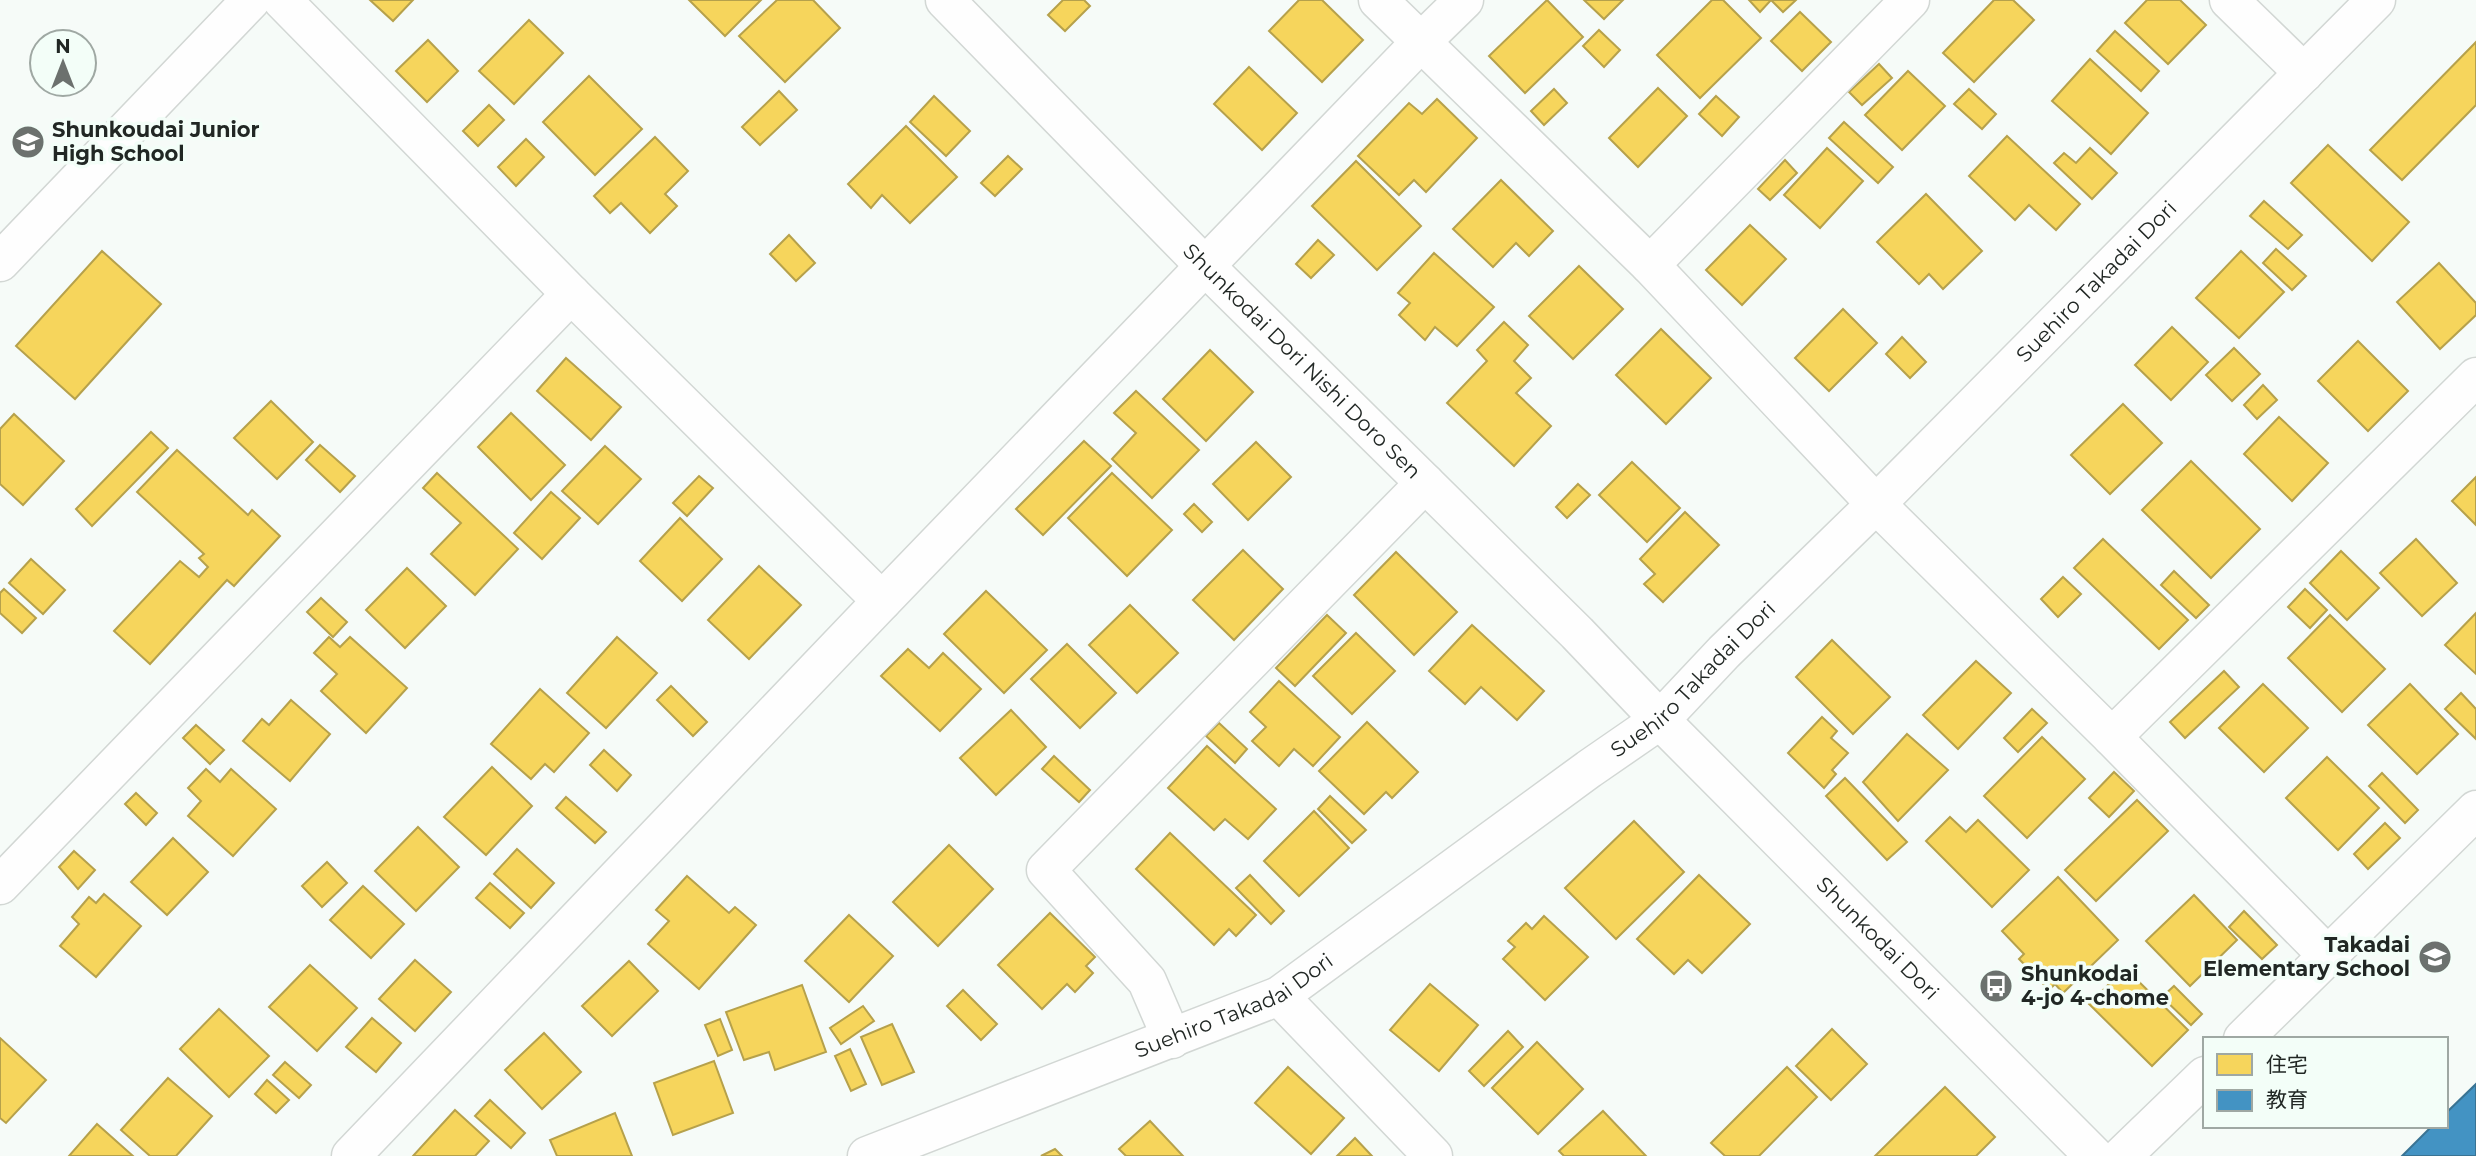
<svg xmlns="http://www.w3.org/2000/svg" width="2476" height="1156" font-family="Montserrat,'Noto Sans JP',sans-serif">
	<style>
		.homes { fill: #f6d55c; stroke: #b6a14b; stroke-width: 2 }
		.schools { fill: #4393c3; stroke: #397393; stroke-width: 2 }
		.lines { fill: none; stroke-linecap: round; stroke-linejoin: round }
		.minor-casing { stroke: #d2d7d4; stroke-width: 41 }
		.minor { stroke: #fefefe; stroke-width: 38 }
		.labels { text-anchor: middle; stroke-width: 7; stroke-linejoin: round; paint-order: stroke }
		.poi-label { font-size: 21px; font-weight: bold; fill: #212724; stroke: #f3fef8; text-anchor: start }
		.street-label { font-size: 21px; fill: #212724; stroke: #f3fef8 }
	</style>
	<rect width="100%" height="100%" fill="#f6fbf8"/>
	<g class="homes">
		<path d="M370 0H413L393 21Z"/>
		<path d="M689 0H761L725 36Z"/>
		<path d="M777 0H813L840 28 785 82 739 36Z"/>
		<path d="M1063 0H1084L1090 6 1065 31 1048 15Z"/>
		<path d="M1299 0H1322L1363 40 1322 82 1269 31Z"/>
		<path d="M1547 0 1583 37 1525 93 1489 56Z"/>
		<path d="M1584 0H1623L1604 19Z"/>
		<path d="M1712 0H1723L1761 38 1700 98 1657 55Z"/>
		<path d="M1749 0H1796L1783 12 1771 0 1760 12Z"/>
		<path d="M1994 0H2013L2034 20 1974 82 1943 53Z"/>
		<path d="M2147 0H2180L2206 25 2168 64 2125 23Z"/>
		<path d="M1800 12 1831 42 1802 71 1771 41Z"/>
		<path d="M529 20 563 53 514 104 479 71Z"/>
		<path d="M1599 30 1620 50 1604 67 1583 46Z"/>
		<path d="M2115 31 2159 71 2141 91 2097 51Z"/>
		<path d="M428 40 458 71 427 102 396 71Z"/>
		<path d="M2476 42V105L2402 180 2370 150Z"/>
		<path d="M2090 59 2148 113 2111 154 2052 101Z"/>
		<path d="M1879 64 1892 78 1862 105 1849 92Z"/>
		<path d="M1249 67 1297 113 1262 150 1214 104Z"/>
		<path d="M1908 71 1945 106 1902 150 1865 115Z"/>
		<path d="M589 76 642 129 595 175 543 122Z"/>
		<path d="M1658 88 1687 116 1638 167 1609 138Z"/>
		<path d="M1554 89 1567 103 1544 125 1531 111Z"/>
		<path d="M1969 89 1996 114 1982 129 1954 104Z"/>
		<path d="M779 91 797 110 760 145 742 127Z"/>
		<path d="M934 96 970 131 946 156 910 122Z"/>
		<path d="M1716 96 1739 117 1722 136 1699 114Z"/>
		<path d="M1437 99 1477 138 1426 192 1414 180 1399 195 1358 156 1409 103 1422 114Z"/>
		<path d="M489 105 504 120 478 146 463 131Z"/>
		<path d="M1844 122 1893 167 1878 183 1829 138Z"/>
		<path d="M906 126 957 177 910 223 882 195 871 208 848 184Z"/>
		<path d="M2007 136 2080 204 2056 230 2029 205 2015 220 1969 176Z"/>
		<path d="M655 137 688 171 665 194 677 206 650 233 621 203 610 213 594 196Z"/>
		<path d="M526 139 544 157 516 186 498 167Z"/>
		<path d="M2328 145 2409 222 2372 261 2291 183Z"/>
		<path d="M1827 148 1863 181 1820 228 1784 195Z"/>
		<path d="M2090 148 2117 173 2092 199 2054 163 2064 153 2076 163Z"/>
		<path d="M1008 156 1022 169 995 196 981 183Z"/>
		<path d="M1785 160 1797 173 1770 200 1758 189Z"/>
		<path d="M1356 161 1421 226 1377 270 1312 206Z"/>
		<path d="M1501 180 1553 231 1529 256 1516 243 1493 267 1453 229Z"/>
		<path d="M1926 194 1982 251 1943 289 1929 274 1919 284 1877 242Z"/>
		<path d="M2264 201 2302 235 2288 249 2250 216Z"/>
		<path d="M1750 225 1786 259 1742 305 1706 270Z"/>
		<path d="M789 235 815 263 796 281 770 254Z"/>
		<path d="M1318 240 1334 255 1311 278 1296 264Z"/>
		<path d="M2276 249 2306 276 2292 290 2263 263Z"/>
		<path d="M102 251 161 304 75 399 16 346Z"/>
		<path d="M2241 251 2284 292 2239 338 2196 298Z"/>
		<path d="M1434 253 1494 307 1457 346 1435 327 1425 340 1399 315 1410 303 1398 293Z"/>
		<path d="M2439 263 2476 303V315L2440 349 2397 302Z"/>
		<path d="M1579 266 1623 309 1573 359 1529 316Z"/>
		<path d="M1843 309 1877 343 1829 391 1795 358Z"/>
		<path d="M1504 322 1528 345 1514 361 1531 378 1516 393 1551 426 1514 466 1447 403 1487 361 1477 350Z"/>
		<path d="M2172 327 2208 362 2171 400 2135 365Z"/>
		<path d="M1661 329 1711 378 1666 424 1616 375Z"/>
		<path d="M1902 337 1926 362 1910 378 1886 354Z"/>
		<path d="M2358 341 2408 391 2368 431 2318 381Z"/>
		<path d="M2234 348 2260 374 2232 401 2206 375Z"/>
		<path d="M1210 350 1253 392 1206 441 1163 399Z"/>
		<path d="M566 358 621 407 591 440 537 391Z"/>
		<path d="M2263 385 2277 400 2257 419 2244 405Z"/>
		<path d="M1136 391 1199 450 1152 498 1112 459 1136 433 1114 413Z"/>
		<path d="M271 401 313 442 277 479 234 438Z"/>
		<path d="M2123 404 2162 443 2110 494 2071 455Z"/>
		<path d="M511 413 565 465 531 500 478 447Z"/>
		<path d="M14 414 64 461 23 505 0 484V429Z"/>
		<path d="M2279 417 2328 463 2292 501 2244 454Z"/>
		<path d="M151 432 168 448 92 526 76 509Z"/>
		<path d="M1084 441 1111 466 1043 535 1016 509Z"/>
		<path d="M1256 442 1291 477 1248 520 1213 484Z"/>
		<path d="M320 445 355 476 340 492 306 460Z"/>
		<path d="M605 446 641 479 598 524 562 491Z"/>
		<path d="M177 450 248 515 252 510 280 536 234 586 227 580 150 664 114 631 180 561 199 577 208 567 199 558 204 554 137 492Z"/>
		<path d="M2191 461 2260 529 2211 578 2142 510Z"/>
		<path d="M1632 462 1680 508 1647 542 1599 495Z"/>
		<path d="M437 473 518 549 475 595 431 554 461 523 423 488Z"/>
		<path d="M1112 473 1172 530 1127 576 1068 518Z"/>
		<path d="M699 476 713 488 687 516 673 503Z"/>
		<path d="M2476 477V525L2452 501Z"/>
		<path d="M1578 484 1590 495 1567 518 1556 507Z"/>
		<path d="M551 492 580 518 542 559 514 533Z"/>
		<path d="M1194 504 1212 522 1202 532 1184 514Z"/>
		<path d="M1685 512 1719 545 1663 602 1644 584 1655 574 1640 559Z"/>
		<path d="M680 518 722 559 682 601 640 561Z"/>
		<path d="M2103 539 2188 620 2159 649 2074 568Z"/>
		<path d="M2416 539 2457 583 2422 616 2380 573Z"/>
		<path d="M1243 550 1283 589 1234 640 1193 600Z"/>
		<path d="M2341 551 2379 588 2347 620 2310 583Z"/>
		<path d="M1396 552 1457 612 1414 655 1354 595Z"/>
		<path d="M31 559 65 590 43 614 9 583Z"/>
		<path d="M759 566 801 605 749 659 708 620Z"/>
		<path d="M407 568 446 606 405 648 366 610Z"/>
		<path d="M2174 571 2209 605 2196 618 2161 585Z"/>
		<path d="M2063 577 2081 594 2058 617 2041 599Z"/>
		<path d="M4 589 36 618 22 633 0 613V593Z"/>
		<path d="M2305 589 2327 610 2310 628 2288 607Z"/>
		<path d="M986 591 1047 650 1004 693 944 634Z"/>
		<path d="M321 598 347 622 333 637 307 612Z"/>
		<path d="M1130 605 1178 653 1137 693 1089 645Z"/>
		<path d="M2476 613V674L2445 645Z"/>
		<path d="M1327 615 1346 633 1295 686 1276 668Z"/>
		<path d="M2330 615 2385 669 2342 712 2288 658Z"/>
		<path d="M1472 625 1544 691 1517 720 1481 687 1465 704 1429 671Z"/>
		<path d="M1356 633 1395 671 1352 714 1313 676Z"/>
		<path d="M329 637 340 647 350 637 407 688 366 733 321 691 337 674 314 653Z"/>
		<path d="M617 637 657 673 606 728 567 693Z"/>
		<path d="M1832 640 1890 697 1853 734 1796 677Z"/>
		<path d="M1067 644 1116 693 1080 728 1031 679Z"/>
		<path d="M908 649 929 668 943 653 981 689 940 731 881 676Z"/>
		<path d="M1976 661 2011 693 1958 749 1923 715Z"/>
		<path d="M2224 671 2239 687 2185 738 2170 722Z"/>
		<path d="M1279 681 1340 737 1313 766 1294 749 1279 766 1252 741 1266 727 1250 712Z"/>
		<path d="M2263 684 2308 728 2264 772 2219 728Z"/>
		<path d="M2410 684 2458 734 2417 774 2368 725Z"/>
		<path d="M671 686 707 722 693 736 657 700Z"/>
		<path d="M540 689 589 733 554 772 545 764 531 779 491 744Z"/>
		<path d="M2461 693 2476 709V739L2445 709Z"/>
		<path d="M291 700 330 734 290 781 243 741 262 719 269 725Z"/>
		<path d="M2032 709 2047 723 2018 752 2004 738Z"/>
		<path d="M1011 710 1046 747 996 795 960 758Z"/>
		<path d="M1822 717 1837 731 1831 738 1848 753 1832 770 1836 774 1824 788 1788 753Z"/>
		<path d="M1367 722 1418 772 1392 798 1386 792 1364 814 1319 771Z"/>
		<path d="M1219 723 1247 749 1235 763 1206 736Z"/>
		<path d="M196 725 224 750 210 764 183 738Z"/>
		<path d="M1907 734 1948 770 1898 821 1863 782Z"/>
		<path d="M2042 737 2085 779 2027 838 1984 796Z"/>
		<path d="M1207 746 1276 809 1248 839 1225 819 1214 830 1168 788Z"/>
		<path d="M604 750 631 775 617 791 590 765Z"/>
		<path d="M1054 756 1090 790 1079 802 1042 769Z"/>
		<path d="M2327 757 2379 808 2338 850 2286 798Z"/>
		<path d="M492 767 532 806 486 855 444 817Z"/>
		<path d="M206 769 220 782 231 769 276 809 233 856 188 816 201 801 188 788Z"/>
		<path d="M2114 772 2134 791 2109 817 2089 798Z"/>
		<path d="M2382 773 2418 810 2405 823 2369 786Z"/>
		<path d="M1845 778 1907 842 1887 860 1826 796Z"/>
		<path d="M136 793 157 813 146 825 125 804Z"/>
		<path d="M1330 796 1366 830 1352 843 1318 809Z"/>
		<path d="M566 797 606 832 595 843 556 808Z"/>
		<path d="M2137 800 2168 831 2096 901 2065 870Z"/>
		<path d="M1314 811 1349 848 1299 896 1264 861Z"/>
		<path d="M1950 817 1966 832 1978 820 2029 870 1992 907 1926 841Z"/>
		<path d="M1634 821 1684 872 1616 939 1565 888Z"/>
		<path d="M2385 823 2400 838 2368 869 2354 854Z"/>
		<path d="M418 827 459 867 416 911 375 871Z"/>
		<path d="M1170 833 1256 915 1236 936 1229 929 1214 945 1136 869Z"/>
		<path d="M173 838 208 872 167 915 131 882Z"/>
		<path d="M949 845 993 889 938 946 893 902Z"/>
		<path d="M517 849 554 883 531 908 494 874Z"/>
		<path d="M74 851 95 870 78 889 59 867Z"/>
		<path d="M327 862 347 883 322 907 302 886Z"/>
		<path d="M1250 875 1284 911 1271 924 1236 888Z"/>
		<path d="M1699 875 1750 924 1702 973 1688 960 1674 974 1637 939Z"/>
		<path d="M687 876 729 913 735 907 756 925 699 989 648 944 669 921 656 910Z"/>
		<path d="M2058 877 2118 940 2063 993 2055 984 2049 990 2019 959 2024 954 2002 931Z"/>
		<path d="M490 883 524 913 510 928 476 898Z"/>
		<path d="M363 886 404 924 371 958 330 920Z"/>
		<path d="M104 894 141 926 96 977 60 946 79 924 72 917 89 897 96 903Z"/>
		<path d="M2194 895 2237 940 2190 986 2146 941Z"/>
		<path d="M2244 911 2277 945 2262 959 2229 927Z"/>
		<path d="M1050 913 1095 957 1086 966 1093 973 1075 992 1067 984 1042 1009 998 965Z"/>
		<path d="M849 915 893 956 849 1002 805 961Z"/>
		<path d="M1544 916 1588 957 1545 1000 1503 959 1515 947 1508 941 1526 923 1532 929Z"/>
		<path d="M415 960 451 992 415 1031 379 999Z"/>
		<path d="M629 961 658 991 612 1036 582 1006Z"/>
		<path d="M310 965 357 1008 317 1051 269 1007Z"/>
		<path d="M2125 968 2188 1030 2152 1066 2089 1004Z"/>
		<path d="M1430 984 1478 1025 1439 1071 1390 1030Z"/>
		<path d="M802 985 826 1052 775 1070 769 1052 744 1060 726 1012Z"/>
		<path d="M2174 986 2202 1014 2191 1025 2162 997Z"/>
		<path d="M963 990 997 1024 981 1040 947 1006Z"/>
		<path d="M863 1006 874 1021 841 1044 830 1028Z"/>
		<path d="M219 1009 269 1056 229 1097 180 1049Z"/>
		<path d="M372 1018 401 1043 376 1072 346 1047Z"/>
		<path d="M720 1019 732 1050 718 1056 705 1025Z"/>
		<path d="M892 1024 914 1072 882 1085 861 1037Z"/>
		<path d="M1832 1029 1867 1064 1831 1100 1796 1066Z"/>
		<path d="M1508 1031 1523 1047 1484 1086 1469 1071Z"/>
		<path d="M544 1033 581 1072 542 1109 505 1070Z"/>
		<path d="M0 1038 46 1080 6 1123 0 1118Z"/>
		<path d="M1537 1042 1583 1089 1538 1134 1492 1088Z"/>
		<path d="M850 1049 866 1084 851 1091 835 1056Z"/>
		<path d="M714 1061 733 1113 673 1135 654 1083Z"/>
		<path d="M285 1062 311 1085 299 1098 273 1075Z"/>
		<path d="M1288 1067 1344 1118 1311 1154 1255 1103Z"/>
		<path d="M1787 1067 1817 1097 1759 1156H1725L1711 1143Z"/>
		<path d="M168 1078 212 1116 176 1156H150L121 1130Z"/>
		<path d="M267 1080 289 1100 276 1113 255 1094Z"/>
		<path d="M1945 1087 1995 1137 1976 1156H1875Z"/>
		<path d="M490 1100 525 1133 511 1148 475 1116Z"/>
		<path d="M455 1110 489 1141 475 1156H413Z"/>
		<path d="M1603 1111 1646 1156H1564L1559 1151Z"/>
		<path d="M615 1113 632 1156H557L550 1140Z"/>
		<path d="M1150 1121 1183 1156H1126L1119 1149Z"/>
		<path d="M97 1124 133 1156H69Z"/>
		<path d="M1355 1138 1372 1156H1337Z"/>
		<path d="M1055 1149 1062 1156H1041Z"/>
	</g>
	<path class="schools" d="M2476 1084V1156H2402L2432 1126H2446V1113Z"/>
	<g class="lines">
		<defs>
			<g id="minor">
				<path d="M282 0 571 294 882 601"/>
				<path id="s1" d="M945 0 1205 266 1577 633 1660 720 2094 1156"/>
				<path d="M1378 0 1650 265 1876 504 2112 737 2328 956"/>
				<path d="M2229 0 2304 73"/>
				<path d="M0 262 251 0"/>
				<path d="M1650 265 1910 0"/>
				<path d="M2112 737 2476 377"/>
				<path d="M0 885 571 294"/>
				<path d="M1279 996 1433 1156"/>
				<path d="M1172 1039 1147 981 1046 870 1425 483"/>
				<path d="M2243 1039 2476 810"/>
				<path d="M351 1156 882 601 1421 42 1464 0"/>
				<path id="s2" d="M867 1156 1279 996 1589 769 1660 720 1724 652 1876 504 2376 0"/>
				<path d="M2122 1156 2205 1076"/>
			</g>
		</defs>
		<use href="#minor" class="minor-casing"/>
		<use href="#minor" class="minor"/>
	</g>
	<defs>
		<symbol id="school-disc" viewBox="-11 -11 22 22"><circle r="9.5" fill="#6c716e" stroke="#f3fef8"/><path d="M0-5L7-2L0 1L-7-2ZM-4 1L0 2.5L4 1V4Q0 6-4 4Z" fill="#fff"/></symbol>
		<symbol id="bus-disc" viewBox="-11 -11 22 22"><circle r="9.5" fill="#6c716e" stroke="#f3fef8"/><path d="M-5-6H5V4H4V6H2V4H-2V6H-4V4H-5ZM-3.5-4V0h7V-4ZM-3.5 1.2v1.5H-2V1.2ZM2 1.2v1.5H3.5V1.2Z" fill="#fff"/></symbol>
	</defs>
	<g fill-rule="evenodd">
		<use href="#school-disc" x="9" y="123" width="38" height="38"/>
		<use href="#school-disc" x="2416" y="938" width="38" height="38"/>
		<use href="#bus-disc" x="1977" y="967" width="38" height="38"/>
	</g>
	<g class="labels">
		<g class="poi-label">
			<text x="52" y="137">Shunkoudai Junior<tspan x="52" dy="24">High School</tspan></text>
			<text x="2410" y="952" text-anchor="end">Takadai<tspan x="2410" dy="24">Elementary School</tspan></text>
			<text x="2021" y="981">Shunkodai<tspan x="2021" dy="24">4-jo 4-chome</tspan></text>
		</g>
		<g class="street-label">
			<text dy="7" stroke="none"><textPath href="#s2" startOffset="1531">Suehiro Takadai Dori</textPath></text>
			<text dy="7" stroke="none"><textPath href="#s1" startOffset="508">Shunkodai Dori Nishi Doro Sen</textPath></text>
			<text dy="7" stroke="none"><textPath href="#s2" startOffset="964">Suehiro Takadai Dori</textPath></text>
			<text dy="7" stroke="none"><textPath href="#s1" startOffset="1323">Shunkodai Dori</textPath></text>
			<text dy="7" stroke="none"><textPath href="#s2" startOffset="397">Suehiro Takadai Dori</textPath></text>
		</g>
	</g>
	<rect x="2203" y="1037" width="245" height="91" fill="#f3fef8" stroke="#9fa8a3" stroke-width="2"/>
	<rect x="2217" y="1054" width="35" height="21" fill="#f6d55c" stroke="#9fa8a3" stroke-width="2"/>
	<text x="2266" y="1072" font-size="21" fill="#212724">住宅</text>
	<rect x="2217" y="1090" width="35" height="21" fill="#4393c3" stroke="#9fa8a3" stroke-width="2"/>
	<text x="2266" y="1107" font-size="21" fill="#212724">教育</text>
	<g transform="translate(63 63)"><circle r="33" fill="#f3fef8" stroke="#9fa8a3" stroke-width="2"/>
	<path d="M0-5L12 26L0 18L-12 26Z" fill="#6c716e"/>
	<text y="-10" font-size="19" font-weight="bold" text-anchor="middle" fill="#212724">N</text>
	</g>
</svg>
